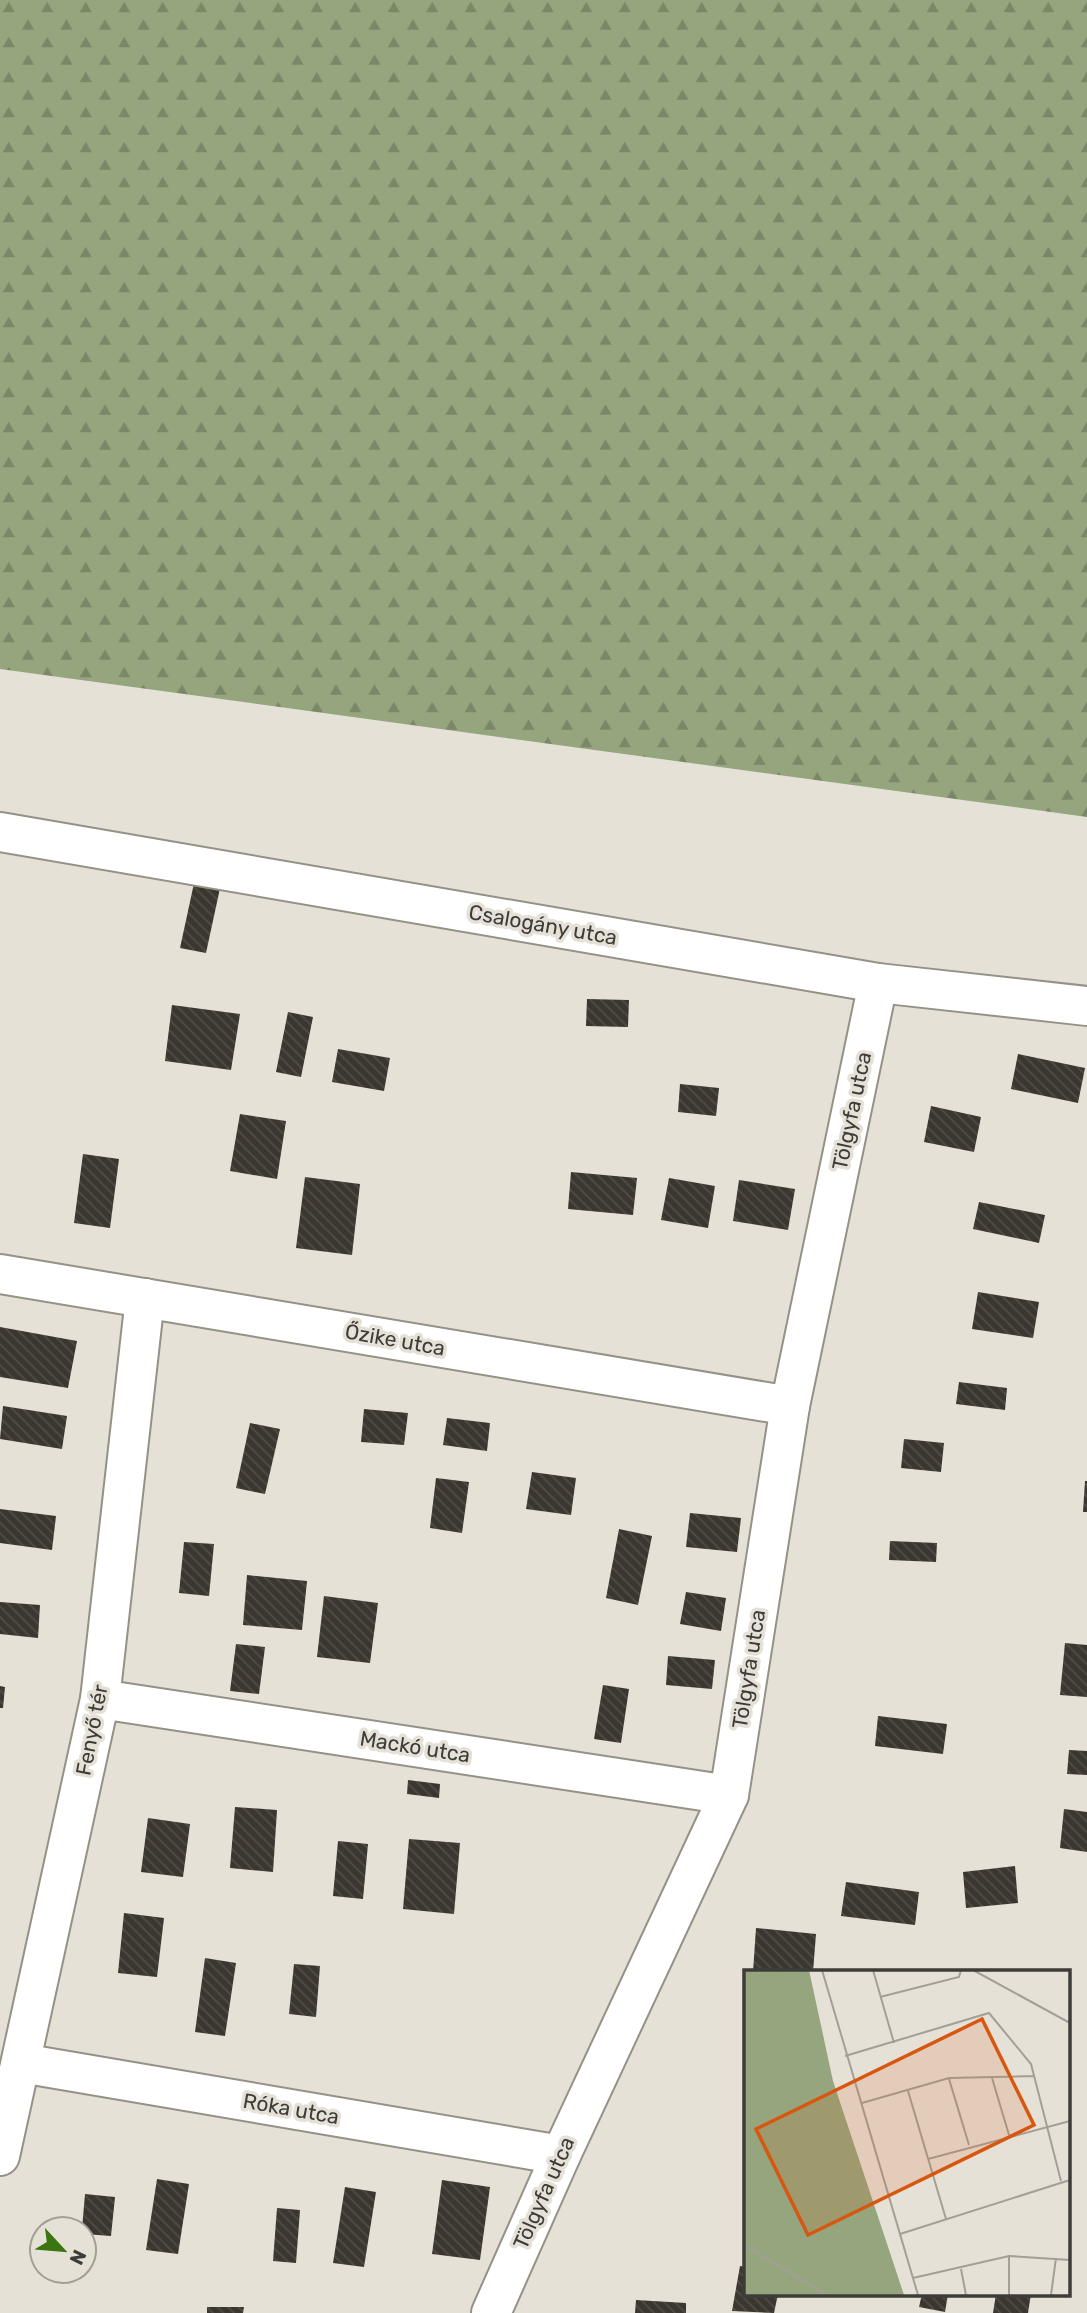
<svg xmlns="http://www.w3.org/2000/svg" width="1087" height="2313" font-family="Rubik,sans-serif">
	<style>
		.forest { fill: url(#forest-firs) }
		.building { fill: url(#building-back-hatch) }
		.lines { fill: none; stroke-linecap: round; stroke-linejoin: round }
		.minor-casing { stroke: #959187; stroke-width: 42 }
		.minor { stroke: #fff; stroke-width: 38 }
		.labels { text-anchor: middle; stroke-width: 7; stroke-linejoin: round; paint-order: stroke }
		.street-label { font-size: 21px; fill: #3e3c38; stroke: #e6e1d7 }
		.inset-road { fill: none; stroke: #a39f97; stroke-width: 2 }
		.view { fill: #d75610; fill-opacity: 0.15; stroke: #d75610; stroke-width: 3.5 }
		.inset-edge { fill: none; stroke: #3e3c38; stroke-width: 3.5 }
	</style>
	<defs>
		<pattern id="forest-firs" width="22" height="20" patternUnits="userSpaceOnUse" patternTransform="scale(1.75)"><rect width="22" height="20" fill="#95a67e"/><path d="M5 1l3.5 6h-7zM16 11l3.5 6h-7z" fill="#7b8868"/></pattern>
		<pattern id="building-back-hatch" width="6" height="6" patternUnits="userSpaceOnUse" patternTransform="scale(1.75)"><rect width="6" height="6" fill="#3b3730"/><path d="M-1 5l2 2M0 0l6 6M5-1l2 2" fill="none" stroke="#504c46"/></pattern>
	</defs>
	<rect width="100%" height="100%" fill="#e6e1d7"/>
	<path class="forest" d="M0 0H1087V817L0 669Z"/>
	<g class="building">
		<path d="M196 874 222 879 206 953 180 948Z"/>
		<path d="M587 999 629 1000 628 1027 586 1026Z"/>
		<path d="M172 1005 240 1014 231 1070 165 1061Z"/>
		<path d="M288 1012 313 1017 301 1077 276 1072Z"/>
		<path d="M338 1049 390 1058 384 1091 332 1082Z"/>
		<path d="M1018 1054 1085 1068 1078 1103 1011 1089Z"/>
		<path d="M680 1084 719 1088 716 1116 678 1112Z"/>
		<path d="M931 1106 981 1117 974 1152 924 1142Z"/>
		<path d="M240 1114 286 1121 277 1179 230 1171Z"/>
		<path d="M83 1154 119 1159 110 1228 74 1223Z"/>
		<path d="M571 1172 637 1178 633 1215 568 1209Z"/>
		<path d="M305 1177 360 1184 352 1255 296 1248Z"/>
		<path d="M669 1178 715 1186 708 1228 661 1220Z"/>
		<path d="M739 1180 795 1189 788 1230 733 1221Z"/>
		<path d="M979 1202 1045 1215 1039 1243 973 1229Z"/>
		<path d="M978 1292 1039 1302 1033 1338 972 1329Z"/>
		<path d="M0 1327 77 1341 68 1388 0 1377Z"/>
		<path d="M959 1382 1007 1388 1005 1410 956 1404Z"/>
		<path d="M3 1406 67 1416 62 1449 0 1439Z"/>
		<path d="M364 1409 408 1413 404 1445 361 1442Z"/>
		<path d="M447 1418 490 1423 487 1451 443 1445Z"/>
		<path d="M250 1423 280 1429 265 1494 236 1488Z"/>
		<path d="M904 1439 944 1443 941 1472 901 1468Z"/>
		<path d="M532 1472 576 1478 571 1515 526 1509Z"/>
		<path d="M436 1478 469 1482 462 1533 430 1528Z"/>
		<path d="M1085 1481H1087V1512H1083Z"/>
		<path d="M0 1509 56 1516 52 1550 0 1543Z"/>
		<path d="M690 1513 741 1518 737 1552 686 1547Z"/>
		<path d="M619 1529 652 1536 638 1605 606 1598Z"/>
		<path d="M890 1541 937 1543 936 1562 889 1560Z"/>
		<path d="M184 1542 214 1544 209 1596 179 1593Z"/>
		<path d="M247 1575 307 1581 302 1630 243 1625Z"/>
		<path d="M686 1592 726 1598 721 1631 680 1624Z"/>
		<path d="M324 1596 378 1603 370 1663 317 1657Z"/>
		<path d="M0 1602 40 1605 38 1638 0 1634Z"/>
		<path d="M1065 1643 1087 1645V1697L1060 1695Z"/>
		<path d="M236 1644 265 1647 259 1694 230 1691Z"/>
		<path d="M668 1656 715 1660 712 1689 666 1685Z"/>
		<path d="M603 1685 629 1689 621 1743 594 1739Z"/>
		<path d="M0 1686 5 1687 3 1708H0Z"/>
		<path d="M878 1716 947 1724 943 1754 875 1746Z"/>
		<path d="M1069 1750 1087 1751V1775L1067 1774Z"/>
		<path d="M408 1780 440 1784 439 1798 407 1794Z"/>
		<path d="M235 1807 277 1810 273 1872 230 1868Z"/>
		<path d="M1064 1809 1087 1812V1852L1060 1848Z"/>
		<path d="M148 1818 190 1824 183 1877 141 1872Z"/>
		<path d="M409 1839 460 1843 454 1914 403 1909Z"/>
		<path d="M338 1841 368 1844 363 1899 333 1896Z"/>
		<path d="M1015 1866 1018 1903 966 1908 963 1872Z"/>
		<path d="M846 1882 919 1892 915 1925 841 1916Z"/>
		<path d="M124 1913 164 1918 157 1977 118 1973Z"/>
		<path d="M756 1928 816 1934 813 1972H753Z"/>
		<path d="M205 1958 236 1963 225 2036 195 2032Z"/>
		<path d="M294 1964 320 1966 316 2017 289 2014Z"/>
		<path d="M157 2179 189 2184 178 2254 146 2250Z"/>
		<path d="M442 2180 490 2187 480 2260 432 2254Z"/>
		<path d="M345 2187 376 2192 364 2267 333 2263Z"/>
		<path d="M85 2194 115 2197 111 2236 84 2234 82 2229Z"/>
		<path d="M277 2208 300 2210 296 2263 273 2261Z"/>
		<path d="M740 2266 746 2267V2294H778L774 2313 732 2311Z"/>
		<path d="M922 2294H948L945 2312 919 2307Z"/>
		<path d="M996 2294H1031L1028 2313H993Z"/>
		<path d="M636 2300 686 2303V2313H635Z"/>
		<path d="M207 2307H244L243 2313H207Z"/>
	</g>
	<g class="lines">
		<defs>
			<g id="minor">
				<path d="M0 832 878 983 1087 1006"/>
				<path d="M0 1274 790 1406"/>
				<path d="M100 1699 729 1795"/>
				<path d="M21 2063 561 2155"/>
				<path d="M0 2156 100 1699 145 1298"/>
				<path d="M491 2313 561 2155 729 1795 790 1406 878 983"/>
			</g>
		</defs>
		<use href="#minor" class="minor-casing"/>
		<use href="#minor" class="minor"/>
	</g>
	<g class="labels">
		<g class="street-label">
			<text transform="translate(543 925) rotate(10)" y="7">Csalogány utca</text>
			<text transform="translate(852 1111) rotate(-78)" y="7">Tölgyfa utca</text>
			<text transform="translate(395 1340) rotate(10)" y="7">Őzike utca</text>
			<text transform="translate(749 1669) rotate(-81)" y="7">Tölgyfa utca</text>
			<text transform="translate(92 1730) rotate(-79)" y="7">Fenyő tér</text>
			<text transform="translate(415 1747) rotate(9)" y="7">Mackó utca</text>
			<text transform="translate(291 2109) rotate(10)" y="7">Róka utca</text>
			<text transform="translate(544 2193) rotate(-66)" y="7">Tölgyfa utca</text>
		</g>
	</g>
	<g transform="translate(744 1970)">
		<rect width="326" height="326" fill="#e6e1d7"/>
		<path d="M0 0H65L89 111 160 325H0Z" fill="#95a67e"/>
		<path class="inset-road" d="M78 0 174 325M129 0 150 73M229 0 326 53M136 27 215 7 217 0M101 86 245 43 287 94 317 211M248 108 265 165M205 109 225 175M164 121 202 249M118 133 205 108 290 106M184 189 326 151M156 264 326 210M0 275 83 325M265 286V325M217 299 222 325M169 308 265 286 326 290M307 325 312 288"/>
		<path class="view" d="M238 49 290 155 64 265 12 159Z"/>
		<rect width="326" height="326" class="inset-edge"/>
	</g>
	<g transform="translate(63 2250) rotate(116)"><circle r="33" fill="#e6e1d7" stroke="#a39f97" stroke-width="2"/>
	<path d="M0-5L12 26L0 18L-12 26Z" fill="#397610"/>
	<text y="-10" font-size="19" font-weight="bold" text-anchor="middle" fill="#3e3c38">N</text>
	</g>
</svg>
